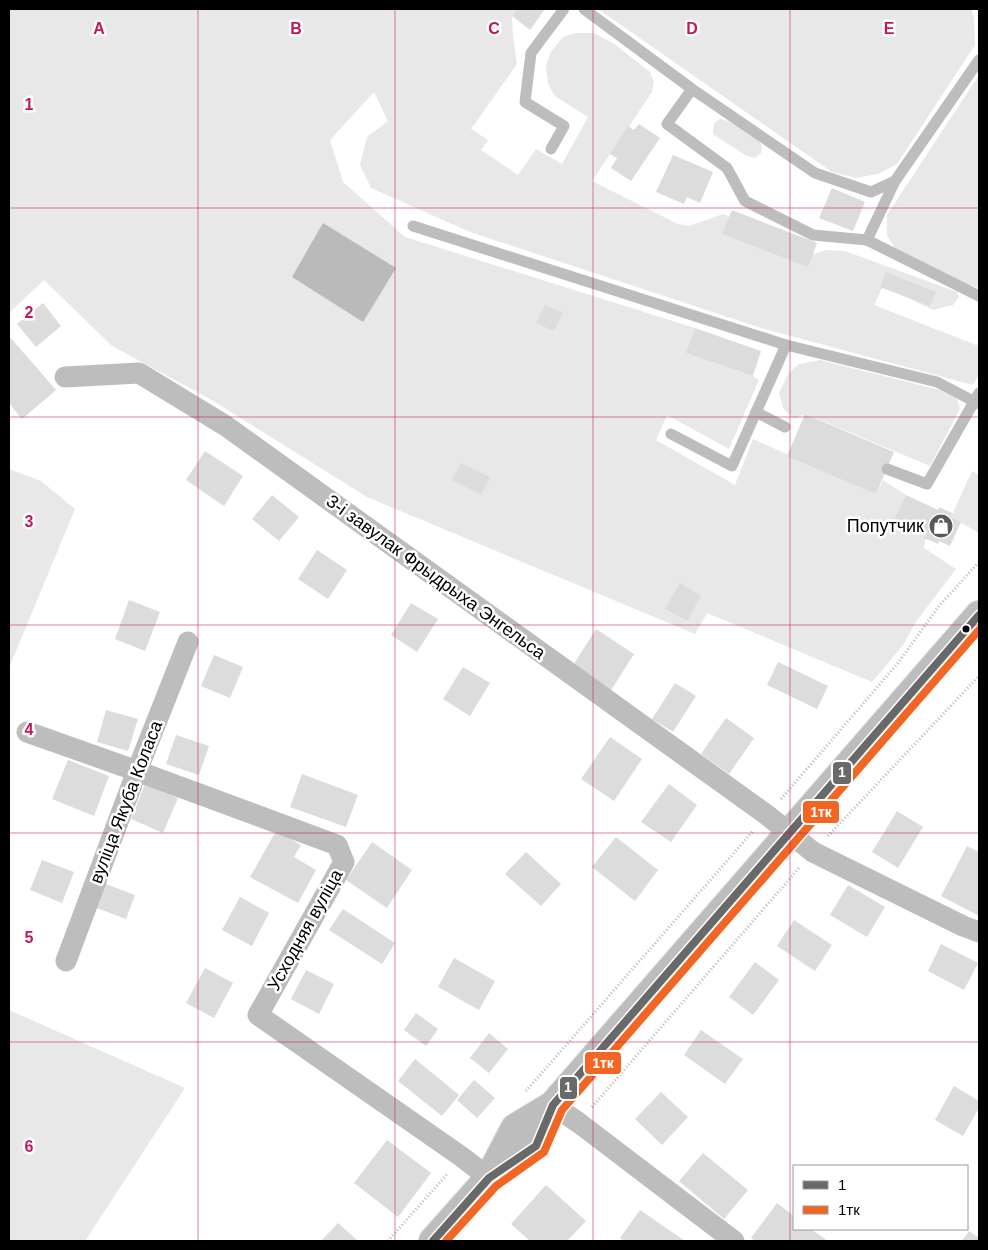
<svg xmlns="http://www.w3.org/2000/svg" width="988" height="1250" font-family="Arial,sans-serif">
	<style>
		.green { fill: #e8e8e8 }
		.water { fill: #bababa }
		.building { fill: #dcdcdc }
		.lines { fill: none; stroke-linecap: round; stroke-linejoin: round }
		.primary-casing { stroke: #dbdbdb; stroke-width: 30 }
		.path { stroke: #b8b8b8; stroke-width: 3; stroke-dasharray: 1 2.5; stroke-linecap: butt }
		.service { stroke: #bdbdbd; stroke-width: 11 }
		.minor { stroke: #bdbdbd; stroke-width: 21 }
		.primary { stroke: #bdbdbd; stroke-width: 28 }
		.bus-1-casing { stroke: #fff; stroke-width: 11 }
		.bus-2-casing { stroke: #fff; stroke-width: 11 }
		.bus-1 { stroke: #696969; stroke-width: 8 }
		.bus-2 { stroke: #f26522; stroke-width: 8 }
		.grid { fill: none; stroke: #c2185b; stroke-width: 1; stroke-opacity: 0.55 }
		.bus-dot { fill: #000; stroke: #fff; stroke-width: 2 }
		.labels { text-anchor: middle; stroke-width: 5; stroke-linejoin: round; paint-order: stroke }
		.poi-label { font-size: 18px; fill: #000; stroke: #fff; text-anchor: end }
		.street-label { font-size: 18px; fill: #000; stroke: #fff }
		.grid-label { font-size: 16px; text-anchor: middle; font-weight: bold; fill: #c2185b; stroke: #fff; stroke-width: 5; stroke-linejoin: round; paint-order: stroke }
		.line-badge { stroke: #fff; stroke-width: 2 }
		.badge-label { font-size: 14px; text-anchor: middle; font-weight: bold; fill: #fff }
	</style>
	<rect width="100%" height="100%" fill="#fff"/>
	<g class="green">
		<path d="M9 9H518L512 17 513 36 517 64 471 129 488 140 481 150 518 175 536 149 562 164 588 117 555 96 548 84 546 67 550 53 563 37 576 33H594L613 43 650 72 654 82 652 92 592 181 678 224 689 226 723 214 814 254 827 250 845 251 957 292 959 297 953 305 933 310 883 286 874 305 976 345 979 344V374L973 385 761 328 470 232 371 188 360 165 367 137 388 121 374 92 330 140 343 182 405 237 695 328 687 353 753 376 759 380 729 449 667 415 656 440 735 485 753 439 876 494 883 480 906 495 894 519 926 535 924 548 956 569 915 623 904 644 872 682 707 613 695 634 367 497 210 399 112 346 44 280 9 313Z"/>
		<path d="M598 9H971L974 17 975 45 897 164 878 174 856 178 832 172Z"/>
		<path d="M979 75V288L966 284 897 252 887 235V215Z"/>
		<path d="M720 119C729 119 759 137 762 146L761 153 755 158 747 156 714 135 713 131 714 123Z"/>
		<path d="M820 360 940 390 957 399 960 409 930 466 806 414 794 419 783 408 779 393 788 374 799 364Z"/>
		<path d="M9 469 41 481 75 509 9 668Z"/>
		<path d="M972 471 979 475V533L951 517Z"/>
		<path d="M9 1010 185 1088 85 1241H9Z"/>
	</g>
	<path class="water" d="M323 223 396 268 363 322 292 277Z"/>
	<g class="building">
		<path d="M518 9H545L530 30 512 16Z"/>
		<path d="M639 124 660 138 631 181 611 168 617 158 610 154 628 126 634 130Z"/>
		<path d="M673 155 713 172 700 203 687 197 684 204 656 192Z"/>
		<path d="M832 188 865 202 853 231 819 218Z"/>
		<path d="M732 210 817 243 808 267 722 234Z"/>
		<path d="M886 272 936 292 930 306 880 287Z"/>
		<path d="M43 303 61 326 36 347 17 324Z"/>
		<path d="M545 305 563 313 554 331 536 323Z"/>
		<path d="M695 328 761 351 753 376 686 353Z"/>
		<path d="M9 336 56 390 22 419 9 403Z"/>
		<path d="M805 414 894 452 876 494 787 456Z"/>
		<path d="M205 451 243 476 224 506 186 480Z"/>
		<path d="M461 463 490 477 481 495 452 480Z"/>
		<path d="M272 495 299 517 279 541 252 519Z"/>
		<path d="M906 495 938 510 939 507 952 513 951 517 961 522 950 546 939 541 938 544 924 538 926 535 894 519Z"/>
		<path d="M317 550 347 570 328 599 298 579Z"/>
		<path d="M680 583 701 596 687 621 665 609Z"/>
		<path d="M129 600 160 612 145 651 115 639Z"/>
		<path d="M411 603 438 619 417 652 391 635Z"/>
		<path d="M596 629 634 654 610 692 572 667Z"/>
		<path d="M214 655 243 667 230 698 201 686Z"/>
		<path d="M778 662 828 686 817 709 767 685Z"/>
		<path d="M463 667 490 683 470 716 443 699Z"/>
		<path d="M675 683 696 696 673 732 652 719Z"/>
		<path d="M106 710 138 719 128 751 97 742Z"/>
		<path d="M726 718 754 738 729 774 701 754Z"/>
		<path d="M176 735 209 746 199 775 166 764Z"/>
		<path d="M610 737 642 759 614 801 581 779Z"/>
		<path d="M68 760 109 776 94 816 52 799Z"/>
		<path d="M302 774 358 795 346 827 290 807Z"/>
		<path d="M145 784 178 798 163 833 131 819Z"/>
		<path d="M669 784 697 805 671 842 641 822Z"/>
		<path d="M897 811 923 827 898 868 872 852Z"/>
		<path d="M276 831 301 845 294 857 316 870 298 903 250 877Z"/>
		<path d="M616 837 658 870 635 901 592 867Z"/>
		<path d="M372 842 412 870 387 908 346 880Z"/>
		<path d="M967 846 979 852V916L941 896Z"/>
		<path d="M526 852 561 884 541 906 505 874Z"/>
		<path d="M42 860 74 872 62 903 30 890Z"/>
		<path d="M103 883 135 895 126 919 94 907Z"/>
		<path d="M848 885 885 907 867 937 830 915Z"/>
		<path d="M240 897 269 913 252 946 222 930Z"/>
		<path d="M343 909 395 943 382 964 329 930Z"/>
		<path d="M794 920 832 945 815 971 777 946Z"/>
		<path d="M941 944 978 963 964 990 928 971Z"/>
		<path d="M454 958 495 981 479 1010 438 987Z"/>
		<path d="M755 962 779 980 753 1015 729 997Z"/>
		<path d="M205 968 233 983 214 1018 186 1003Z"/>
		<path d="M306 970 334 984 319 1014 291 999Z"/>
		<path d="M416 1013 438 1029 426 1046 404 1030Z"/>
		<path d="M701 1030 743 1059 725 1084 684 1055Z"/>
		<path d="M489 1033 508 1049 489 1073 470 1058Z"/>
		<path d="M415 1059 459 1095 442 1116 398 1081Z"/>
		<path d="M474 1080 495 1098 477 1118 457 1100Z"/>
		<path d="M954 1086 979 1101V1108L963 1136 935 1120Z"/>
		<path d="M661 1092 688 1117 662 1145 635 1119Z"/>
		<path d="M387 1140 431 1173 398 1217 354 1183Z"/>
		<path d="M703 1153 748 1190 724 1219 679 1181Z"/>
		<path d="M546 1185 586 1221 567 1241H530L511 1224Z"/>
		<path d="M777 1203 794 1216V1229H811L828 1241H755L751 1238Z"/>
		<path d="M640 1210 685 1241H624L620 1238Z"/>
		<path d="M338 1223 358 1241H321Z"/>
		<path d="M969 1231 979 1238V1241H962Z"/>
	</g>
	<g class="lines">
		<defs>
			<g id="primary">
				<path d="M491 1176 536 1146 553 1105"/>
				<path d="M433 1241 489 1178 515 1128 553 1105 979 615"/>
			</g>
		</defs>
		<use href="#primary" class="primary-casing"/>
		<g class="path">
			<path d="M781 799 898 663 939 606 979 562"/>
			<path d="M828 836 979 676"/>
			<path d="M526 1091 754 830"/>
			<path d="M592 1107 799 868"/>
			<path d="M388 1241 448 1173"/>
		</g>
		<g class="service">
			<path d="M584 9 692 89 815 173 871 192 895 181 979 60"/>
			<path d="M692 89 667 124 727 168 745 201 813 235 867 240"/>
			<path d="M551 149 564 126 525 102 531 53 564 9"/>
			<path d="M895 181 867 240 979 296"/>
			<path d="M413 226 786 345 937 382 979 404"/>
			<path d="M756 412 785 427"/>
			<path d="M671 434 732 466 786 345"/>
			<path d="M887 469 927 484 979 393"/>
		</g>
		<g class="minor">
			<path d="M65 377 139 373 226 426 767 815 813 852 963 926 979 932"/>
			<path d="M27 732 137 771 337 845 344 862 258 1015 462 1157 489 1178"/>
			<path d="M66 961 137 771 188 642"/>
			<path d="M553 1105 579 1123 734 1241"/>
		</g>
		<use href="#primary" class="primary"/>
		<defs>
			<path id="bus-1" d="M433 1241 489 1178 536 1146 553 1105 979 615"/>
			<path id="bus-2" d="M446 1241 496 1186 544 1152 562 1110 979 630"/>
		</defs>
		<use href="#bus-1" class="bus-1-casing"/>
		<use href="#bus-2" class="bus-2-casing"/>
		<use href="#bus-1" class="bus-1"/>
		<use href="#bus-2" class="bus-2"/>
	</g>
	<path class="grid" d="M198 9V1241M395 9V1241M593 9V1241M790 9V1241M9 208H979M9 417H979M9 625H979M9 833H979M9 1042H979"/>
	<defs>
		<symbol id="shop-disc" viewBox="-11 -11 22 22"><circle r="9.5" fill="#595959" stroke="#fff"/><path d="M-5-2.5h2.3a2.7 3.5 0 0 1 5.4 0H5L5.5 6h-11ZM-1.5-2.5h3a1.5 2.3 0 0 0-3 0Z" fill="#fff"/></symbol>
	</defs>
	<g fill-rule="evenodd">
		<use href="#shop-disc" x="927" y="512" width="28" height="28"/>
	</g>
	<circle class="bus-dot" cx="966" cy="629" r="4.5"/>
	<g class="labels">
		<g class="poi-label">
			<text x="924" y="532">Попутчик</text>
		</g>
		<g class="street-label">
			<text transform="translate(436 577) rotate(36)" y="6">3-і завулак Фрыдрыха Энгельса</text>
			<text transform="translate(126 802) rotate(-69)" y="6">вуліца Якуба Коласа</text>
			<text transform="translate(305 930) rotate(-61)" y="6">Усходняя вуліца</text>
		</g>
	</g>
	<g class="grid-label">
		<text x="99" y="34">A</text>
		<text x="296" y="34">B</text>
		<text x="494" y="34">C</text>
		<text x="692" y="34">D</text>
		<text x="889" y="34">E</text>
		<text x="29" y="110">1</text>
		<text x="29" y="318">2</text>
		<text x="29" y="527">3</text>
		<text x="29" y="735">4</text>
		<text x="29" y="943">5</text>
		<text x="29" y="1152">6</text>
	</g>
	<g class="line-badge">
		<rect x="832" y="761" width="20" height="24" rx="5" fill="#696969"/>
		<rect x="802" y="800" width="38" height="24" rx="5" fill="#f26522"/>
		<rect x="584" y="1051" width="38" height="24" rx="5" fill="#f26522"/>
		<rect x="559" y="1076" width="19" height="24" rx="5" fill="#696969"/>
	</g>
	<g class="badge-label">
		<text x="842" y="777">1</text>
		<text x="821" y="817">1тк</text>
		<text x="603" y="1068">1тк</text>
		<text x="568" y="1092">1</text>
	</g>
	<rect width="988" height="1250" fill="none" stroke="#000000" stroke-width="20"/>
	<rect x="793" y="1165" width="175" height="65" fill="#ffffff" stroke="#999999"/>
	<rect x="803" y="1181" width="25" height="8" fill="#696969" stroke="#999999"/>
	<text x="838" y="1190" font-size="15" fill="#000000">1</text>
	<rect x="803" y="1206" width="25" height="8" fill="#f26522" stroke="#999999"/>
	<text x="838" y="1215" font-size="15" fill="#000000">1тк</text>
</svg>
